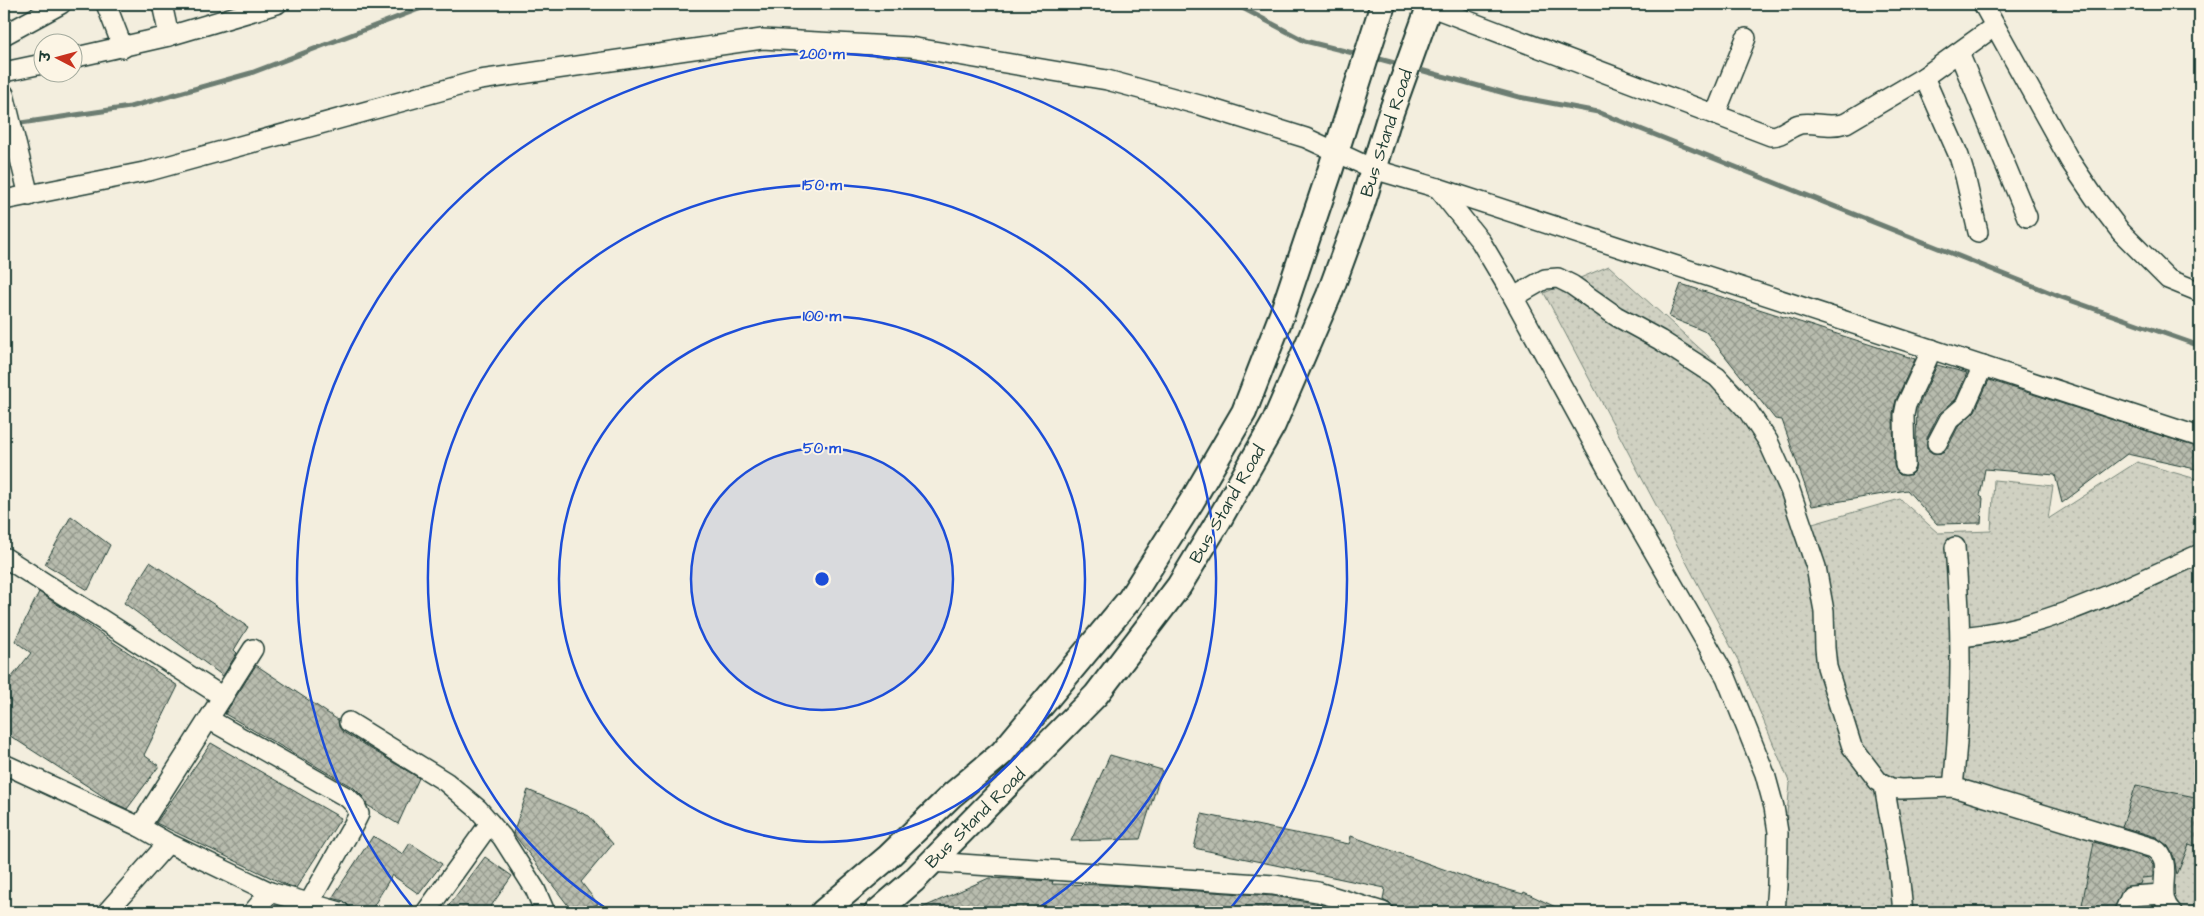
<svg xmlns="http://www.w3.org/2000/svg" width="2204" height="916" font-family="'Architects Daughter','Playpen Sans Deva',sans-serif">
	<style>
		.grass { fill: url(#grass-dots); stroke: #78877b }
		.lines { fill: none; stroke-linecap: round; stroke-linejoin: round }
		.stream { stroke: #6c7d72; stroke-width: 5 }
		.building { fill: url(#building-cross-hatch); stroke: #1f3d34 }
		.minor-casing { stroke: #1f3d34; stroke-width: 22 }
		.major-casing { stroke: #1f3d34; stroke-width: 28 }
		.minor { stroke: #fcf5e5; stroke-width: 19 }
		.major { stroke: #fcf5e5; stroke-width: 24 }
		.ring { fill: none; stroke: #1d4ed8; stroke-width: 2.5 }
		.labels { text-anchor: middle; stroke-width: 4; stroke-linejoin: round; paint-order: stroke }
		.street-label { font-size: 18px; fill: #1f3d34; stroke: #fcf5e5 }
		.centre { fill: #1d4ed8; stroke: #fcf5e5; stroke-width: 2.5 }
		.ring-label { font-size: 15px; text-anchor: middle; font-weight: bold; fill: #1d4ed8; stroke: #fcf5e5; stroke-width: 4; stroke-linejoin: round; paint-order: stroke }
	</style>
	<defs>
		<pattern id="grass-dots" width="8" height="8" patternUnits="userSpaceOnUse" patternTransform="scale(1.25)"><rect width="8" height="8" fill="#d0d1c2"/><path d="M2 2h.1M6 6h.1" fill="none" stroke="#b2b4a7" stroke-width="1.8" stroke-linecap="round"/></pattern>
		<pattern id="building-cross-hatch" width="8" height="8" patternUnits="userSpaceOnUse" patternTransform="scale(1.25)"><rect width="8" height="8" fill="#b8bcae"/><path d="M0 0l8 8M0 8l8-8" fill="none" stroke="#959a8e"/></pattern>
	</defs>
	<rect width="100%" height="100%" fill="#f3eede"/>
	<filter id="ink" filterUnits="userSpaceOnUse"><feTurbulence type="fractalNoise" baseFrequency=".02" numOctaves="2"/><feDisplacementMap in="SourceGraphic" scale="10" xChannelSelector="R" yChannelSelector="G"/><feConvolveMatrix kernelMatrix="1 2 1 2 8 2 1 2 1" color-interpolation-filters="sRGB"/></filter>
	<g filter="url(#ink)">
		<path class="grass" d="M1609 266 1740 385 1802 527 1900 499 1938 533 1991 531 1994 480 2053 486 2048 519 2137 462 2200 480V912H1777L1790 784 1739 662 1544 293Z"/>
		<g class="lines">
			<g class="stream">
				<path d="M1235 4 1305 41 1361 55"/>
				<path d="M1372 57 1402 65"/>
				<path d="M1413 68 1519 97 1598 112 2061 297 2200 346"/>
				<path d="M14 124 130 107 251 73 432 4"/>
			</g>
		</g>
		<g class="building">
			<path d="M1681 284 1915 359 1896 400 1893 413 1894 465 1896 471 1900 475H1910L1915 470 1917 409 1937 365 1967 373 1956 399 1939 414 1927 438V449L1932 453H1943L1947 449 1958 427 1975 411 1989 380 2200 448V470L2127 454 2062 503 2055 475 1985 469 1980 496 1983 498 1981 523 1937 524 1907 490 1812 506 1782 420 1775 419 1706 332 1669 317Z"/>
			<path d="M71 516 110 545 88 590 45 564Z"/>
			<path d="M150 562 248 627 234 650 237 653 223 676 124 603Z"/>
			<path d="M39 592 178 686 144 755 159 766 127 809 112 802 4 732V687L31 653 15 641Z"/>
			<path d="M256 665 338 720 339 727 343 732 419 778 398 824 367 805 363 797 354 788 225 714Z"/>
			<path d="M211 743 341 818 296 888 284 884 156 823Z"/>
			<path d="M1110 755 1162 770 1140 839 1071 841Z"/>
			<path d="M2136 785 2200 798V848L2189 844 2177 875 2174 857 2168 846 2156 837 2122 827Z"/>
			<path d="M528 790 589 816 613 844 581 882 598 904 581 912H573L513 833Z"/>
			<path d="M1202 814 1349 844 1351 836 1474 880 1523 894 1524 892 1566 912H1432L1419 908 1418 912H1394L1392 905 1383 900 1385 888 1194 848Z"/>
			<path d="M373 836 403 854 410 843 442 864 419 894 392 875 370 912H364L350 907 344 901 332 898Z"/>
			<path d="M2094 842 2147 858 2153 865V877L2142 878 2140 884 2124 887 2113 912H2090L2082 905Z"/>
			<path d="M485 857 512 876 487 912H460L449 905Z"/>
			<path d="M989 878 1053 881 1052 884 1108 885 1273 896 1315 903 1346 912H913Z"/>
		</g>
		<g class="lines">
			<defs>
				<g id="minor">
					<path d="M106 4 123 48"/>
					<path d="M162 4 169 36"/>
					<path d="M1983 4 2070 161 2095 198 2121 232 2168 279 2200 292"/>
					<path d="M1429 6 1771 136C1783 136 1788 127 1800 124 1815 121 1827 129 1846 123L1924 77 1995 26"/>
					<path d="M4 35 61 4"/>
					<path d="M1959 53 2027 217"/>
					<path d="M72 58 169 36 277 4"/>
					<path d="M4 72 42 64"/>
					<path d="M1924 77 1959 156 1965 176 1978 232"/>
					<path d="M4 94 29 196"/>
					<path d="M1715 115 1746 38"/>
					<path d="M1438 188 1481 242 1506 284 1635 519 1726 677 1765 774 1774 807 1778 832 1777 885 1775 912"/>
					<path d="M4 200 149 171 480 80 762 39 910 47 1107 80 1203 106 1306 138 1373 169 1438 188 2200 437"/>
					<path d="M1514 297 1545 279 1558 278 1572 285 1616 316 1660 340 1717 377 1748 411 1768 441 1790 490 1816 567 1824 611 1825 648 1827 667 1852 747 1878 781 1891 788 1901 789 1953 787 2153 848C2178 863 2152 893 2172 912"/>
					<path d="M1937 443 1949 420 1965 406 1983 366"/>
					<path d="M1905 465 1904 415 1906 405 1932 349"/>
					<path d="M4 557 223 697"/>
					<path d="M1961 637C2046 629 2124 588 2200 554"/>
					<path d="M210 720 348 798 355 805 359 814 355 822 309 903"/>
					<path d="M349 722 446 782 478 809 502 837 535 889 545 912"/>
					<path d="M4 764 140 827 168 843 270 892 340 912"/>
					<path d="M1884 785 1899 872 1903 912"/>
					<path d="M1953 787C1962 703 1962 631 1955 547"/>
					<path d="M140 827 253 649"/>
					<path d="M931 862 1274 885 1318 892 1383 912"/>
					<path d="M107 912 168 843"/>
					<path d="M253 912 270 892"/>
					<path d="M426 912 490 823"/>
					<path d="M2124 912 2131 896 2163 894"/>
				</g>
				<g id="major">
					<path d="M823 912 887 858 952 795 1002 753 1130 599 1192 501 1244 412 1282 314 1329 174 1383 4"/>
					<path d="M877 912 913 881 1096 695 1179 586 1219 520 1273 425 1329 295 1362 205 1389 118 1430 4"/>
				</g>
			</defs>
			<use href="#minor" class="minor-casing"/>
			<use href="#major" class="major-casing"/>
			<use href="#minor" class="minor"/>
			<use href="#major" class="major"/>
		</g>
	</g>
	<circle cx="822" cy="579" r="131" fill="#1d4ed8" fill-opacity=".12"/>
	<g class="ring">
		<circle cx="822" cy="579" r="131"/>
		<circle cx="822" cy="579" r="263"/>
		<path d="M610 911A394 394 0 1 1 1034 911"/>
		<path d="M414 909A525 525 0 1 1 1230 909"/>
	</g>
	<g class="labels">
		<g class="street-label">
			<text transform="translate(1386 133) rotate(-72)" y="6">Bus Stand Road</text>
			<text transform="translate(1227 504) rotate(-60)" y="6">Bus Stand Road</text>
			<text transform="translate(975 818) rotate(-45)" y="6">Bus Stand Road</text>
		</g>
	</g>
	<circle cx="822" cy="579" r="8" class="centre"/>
	<g class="ring-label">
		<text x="822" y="59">200 m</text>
		<text x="822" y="190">150 m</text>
		<text x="822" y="321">100 m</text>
		<text x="822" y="453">50 m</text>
	</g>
	<rect width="2204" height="916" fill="none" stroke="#fcf5e5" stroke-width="20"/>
	<rect x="10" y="10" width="2184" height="896" fill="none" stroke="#1f3d34" stroke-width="2" filter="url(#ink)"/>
	<g transform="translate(58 58) rotate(276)"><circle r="24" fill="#fcf5e5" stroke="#a4ab9e"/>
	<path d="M0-4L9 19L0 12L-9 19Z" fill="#c8321e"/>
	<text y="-8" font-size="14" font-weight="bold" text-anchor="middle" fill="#1f3d34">उ</text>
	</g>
</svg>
